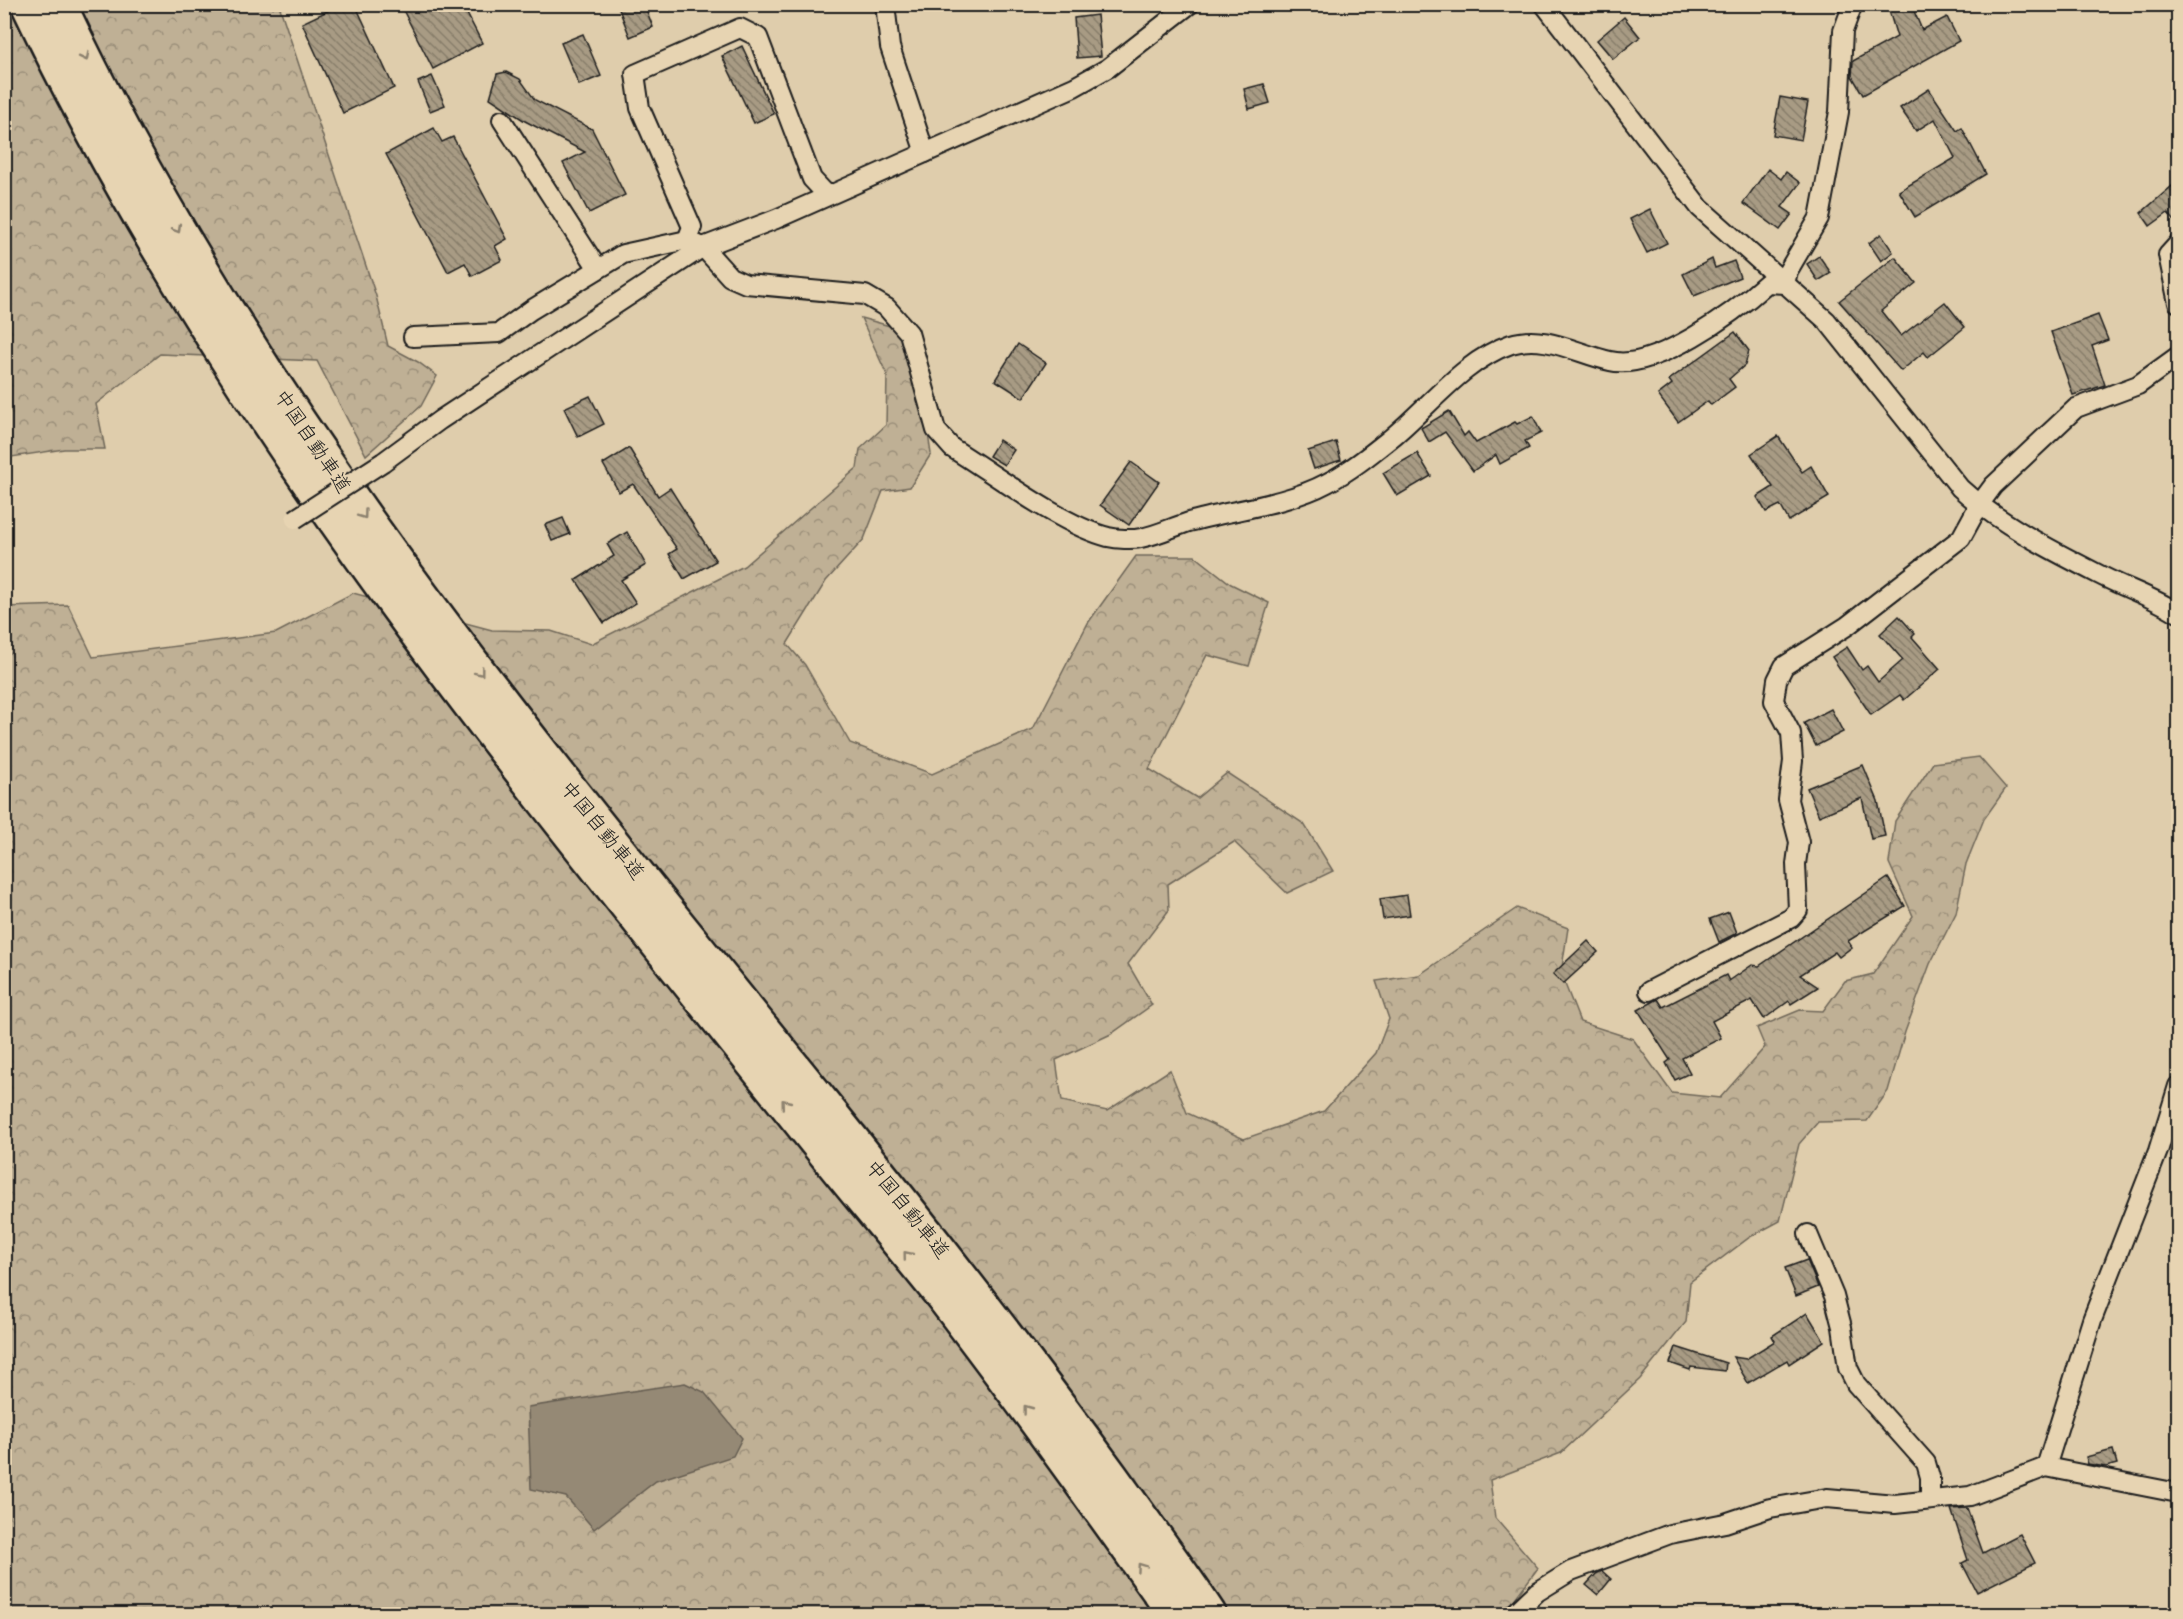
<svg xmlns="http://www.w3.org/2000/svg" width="2183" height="1619" font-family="Delius,'Klee One',sans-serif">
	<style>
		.forest { fill: url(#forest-crowns); stroke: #6e6658; stroke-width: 1.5 }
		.water { fill: #958975; stroke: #655d51; stroke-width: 1.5 }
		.building { fill: url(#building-back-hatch); stroke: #1c1c1c; stroke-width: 1.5 }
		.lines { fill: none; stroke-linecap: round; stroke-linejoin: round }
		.minor-casing { stroke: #1c1c1c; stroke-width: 22 }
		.motorway-casing { stroke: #1c1c1c; stroke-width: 38 }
		.minor { stroke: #e7d4b2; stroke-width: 18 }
		.motorway { stroke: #e7d4b2; stroke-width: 33 }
		.minor-bridge-casing { stroke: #1c1c1c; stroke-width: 22; stroke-linecap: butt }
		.minor-bridge { stroke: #e7d4b2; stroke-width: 18 }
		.oneway { stroke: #8c816e }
		.labels { text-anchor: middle; stroke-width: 4.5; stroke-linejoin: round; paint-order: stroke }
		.street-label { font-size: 20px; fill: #1c1c1c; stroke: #e7d4b2 }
	</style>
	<defs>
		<pattern id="forest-crowns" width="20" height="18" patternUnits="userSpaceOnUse" patternTransform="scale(1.5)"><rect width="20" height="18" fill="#bfb095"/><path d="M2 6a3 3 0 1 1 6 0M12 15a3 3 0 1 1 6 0" fill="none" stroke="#9a8e79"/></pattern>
		<pattern id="building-back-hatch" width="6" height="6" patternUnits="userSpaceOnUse" patternTransform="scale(1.5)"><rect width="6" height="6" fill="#a89b84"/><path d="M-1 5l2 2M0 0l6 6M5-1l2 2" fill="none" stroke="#887e6b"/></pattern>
	</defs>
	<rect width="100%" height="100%" fill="#dfcdac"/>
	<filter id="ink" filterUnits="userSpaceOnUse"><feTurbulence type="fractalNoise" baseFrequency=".0167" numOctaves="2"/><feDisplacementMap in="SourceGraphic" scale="12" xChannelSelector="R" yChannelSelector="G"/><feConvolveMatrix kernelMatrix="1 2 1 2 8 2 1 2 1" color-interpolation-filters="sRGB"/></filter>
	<g filter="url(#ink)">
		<g class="forest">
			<path d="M4 5H279L376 296 388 346 418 362 437 376 421 406 366 455 317 361 160 354 96 404 105 449H64L5 458Z"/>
			<path d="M861 318 897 328 918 366 931 454 910 487 883 491 864 539 826 581 787 644 805 665 850 743 932 774 1033 729 1088 623 1136 556H1195L1231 584 1269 603 1249 666 1207 655 1149 769 1197 798 1227 773 1304 824 1333 871 1287 893 1234 842 1168 884 1169 910 1128 964 1152 1005 1111 1034 1056 1060 1062 1101 1107 1111 1170 1070 1187 1113 1244 1139 1324 1111 1376 1053 1389 1019 1376 981 1419 975 1517 908 1568 928 1561 974 1580 1022 1633 1039 1672 1093 1720 1098 1765 1047 1757 1028 1800 1010 1823 1011 1845 981 1873 974 1913 916 1889 863 1895 821 1933 763 1979 757 2006 788 1984 819 1966 864 1956 913 1930 964 1905 1032 1888 1091 1867 1121 1818 1122 1799 1144 1780 1221 1750 1237 1690 1282 1686 1322 1640 1379 1561 1453 1490 1480 1495 1518 1538 1568 1513 1601 1497 1614H5L4 607 68 605 93 657 276 633 353 593 492 630 551 631 591 644 744 566 857 468 860 449 886 425 887 375Z"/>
		</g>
		<path class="water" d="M685 1383 704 1392 742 1438 733 1456 656 1481 594 1529 566 1497 531 1489 528 1407Z"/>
		<g class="building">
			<path d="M342 4H355L394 88 343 113 302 23Z"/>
			<path d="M400 4H462L482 43 433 69Z"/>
			<path d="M617 4H644L653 27 630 37Z"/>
			<path d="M1887 4H1911L1922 30 1947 17 1959 41 1863 95 1852 76 1853 61 1897 37Z"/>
			<path d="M1097 15 1101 56 1077 58 1074 18Z"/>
			<path d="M1624 17 1640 37 1613 59 1597 40Z"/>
			<path d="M583 34 601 76 579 85 561 43Z"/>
			<path d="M742 46 774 114 754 123 722 56Z"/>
			<path d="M506 72 520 79 535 100 592 129 625 195 589 213 563 163 585 152 525 121 490 98 497 74Z"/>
			<path d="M432 76 445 105 430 111 418 82Z"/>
			<path d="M1264 84 1270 103 1249 109 1244 89Z"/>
			<path d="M1929 89 1957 131 1962 128 1986 174 1915 217 1899 191 1955 158 1935 119 1916 131 1900 108Z"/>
			<path d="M1780 97 1808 102 1801 140 1773 135Z"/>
			<path d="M434 128 442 142 453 137 507 239 495 246 502 260 472 276 465 263 448 272 386 154Z"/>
			<path d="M1768 169 1781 179 1786 172 1800 183 1782 207 1792 214 1780 230 1743 203Z"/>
			<path d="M2178 181V225L2168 213 2150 226 2141 213Z"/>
			<path d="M1650 209 1667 243 1647 253 1630 219Z"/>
			<path d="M1881 234 1893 252 1881 261 1869 243Z"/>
			<path d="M1819 256 1831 273 1818 281 1807 264Z"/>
			<path d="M1895 257 1916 283 1881 311 1901 336 1945 302 1965 327 1928 357 1924 352 1901 371 1839 301Z"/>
			<path d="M1712 259 1715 268 1734 261 1740 277 1694 296 1683 274Z"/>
			<path d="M2098 315 2108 340 2092 346 2105 385 2073 395 2051 332Z"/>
			<path d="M1735 332 1749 351 1745 365 1729 379 1735 387 1711 405 1708 401 1678 422 1658 395 1672 384 1669 380Z"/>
			<path d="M1018 344 1046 363 1023 398 995 380Z"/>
			<path d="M590 396 604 424 578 437 564 408Z"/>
			<path d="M1449 411 1464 436 1468 432 1476 443 1515 422 1517 424 1533 416 1541 433 1525 441 1529 448 1500 464 1496 455 1473 471 1445 432 1429 442 1421 428Z"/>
			<path d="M1778 436 1802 472 1811 466 1829 497 1789 521 1780 505 1766 512 1757 497 1773 487 1751 454Z"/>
			<path d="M999 440 1014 450 1004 465 989 456Z"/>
			<path d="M1336 442 1341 460 1314 469 1308 451Z"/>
			<path d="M629 448 658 496 670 488 716 561 684 579 669 554 677 549 633 484 619 492 603 464Z"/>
			<path d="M1417 453 1431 476 1397 496 1383 473Z"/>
			<path d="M1131 462 1159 482 1129 525 1100 505Z"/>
			<path d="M563 518 570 534 552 541 545 525Z"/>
			<path d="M627 532 646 565 621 580 636 603 604 623 576 580 614 556 607 544Z"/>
			<path d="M1899 616 1915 634 1912 637 1940 669 1904 700 1900 695 1871 715 1832 657 1847 647 1862 670 1867 666 1878 682 1903 660 1880 634Z"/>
			<path d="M1831 709 1843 732 1816 746 1804 723Z"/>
			<path d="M1863 765 1878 801 1885 836 1871 839 1862 798 1819 816 1807 788Z"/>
			<path d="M1888 878 1905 906 1848 941 1852 947 1839 957 1835 952 1800 975 1818 987 1791 1004 1789 1001 1764 1019 1752 1000 1712 1021 1721 1038 1682 1058 1690 1073 1675 1080 1666 1063 1670 1060 1638 1010 1658 999 1663 1007 1726 975 1729 981 1752 965 1759 966Z"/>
			<path d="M1407 895 1410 915 1383 919 1380 899Z"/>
			<path d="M1729 912 1737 933 1719 942 1710 919Z"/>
			<path d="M1588 941 1598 952 1563 984 1553 974Z"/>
			<path d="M1807 1260 1818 1287 1796 1296 1785 1268Z"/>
			<path d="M1807 1313 1824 1341 1789 1364 1787 1360 1748 1383 1733 1357 1746 1359 1775 1341 1772 1336Z"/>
			<path d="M1676 1347 1726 1363 1725 1371 1691 1367 1690 1370 1670 1363Z"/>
			<path d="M2113 1450 2117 1464 2106 1467 2088 1464 2086 1457Z"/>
			<path d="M1967 1508 1983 1553 2020 1534 2035 1563 1977 1592 1962 1563 1968 1560 1951 1509Z"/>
			<path d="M1602 1571 1611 1579 1598 1595 1586 1585 1596 1574Z"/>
		</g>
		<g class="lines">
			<defs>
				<g id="minor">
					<path d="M885 4 890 47 925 153"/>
					<path d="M1544 4 1700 208 1827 321 1960 488C1999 524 2057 553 2104 577 2130 590 2155 598 2178 613"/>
					<path d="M502 120 598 269"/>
					<path d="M687 240 692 227 640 108 635 74 740 28 758 37 812 179 827 195"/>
					<path d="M2178 244 2168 255 2178 303"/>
					<path d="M1785 284 1788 271 1819 218 1839 112 1843 31 1853 4"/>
					<path d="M413 337 499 333 531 310 623 254 687 240 703 247 730 277 746 284 865 295 887 308 909 333 936 430 952 448C996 475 1061 525 1108 537 1117 539 1132 540 1141 538 1157 535 1173 527 1189 522 1232 510 1288 504 1327 483 1350 471 1371 454 1391 438 1429 407 1464 360 1511 344 1544 333 1578 354 1610 361 1654 372 1735 312 1767 283L1785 284"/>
					<path d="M383 462 440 420 703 247 776 219 1074 87 1108 68 1190 4"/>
					<path d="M1649 991 1791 918 1798 910 1796 864 1799 842 1788 800 1793 761 1791 733 1774 701 1777 680 1784 666 1847 626 1961 538 1979 505 1993 486 2076 408 2138 385 2178 356"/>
					<path d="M1808 1234 1834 1296 1842 1327 1848 1368 1856 1384 1926 1463 1930 1477V1499"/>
					<path d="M2046 1467 2092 1320 2158 1151 2178 1086"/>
					<path d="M1514 1614 1537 1592 1571 1571 1670 1534 1725 1523 1770 1508 1827 1498 1895 1504 1970 1496 2046 1467 2178 1493"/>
				</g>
				<g id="motorway">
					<path d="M28 4C228 426 531 785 820 1147 861 1199 905 1249 946 1301 1025 1404 1100 1509 1175 1614"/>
					<path d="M59 4C250 411 544 758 825 1106 923 1227 1019 1350 1111 1476 1144 1522 1178 1567 1209 1614"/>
				</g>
			</defs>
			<use href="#minor" class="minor-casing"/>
			<use href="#motorway" class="motorway-casing"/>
			<use href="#minor" class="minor"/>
			<use href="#motorway" class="motorway"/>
			<defs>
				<path id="minor-bridge" d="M295 519 383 462"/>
			</defs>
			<use href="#minor-bridge" class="minor-bridge-casing"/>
			<use href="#minor-bridge" class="minor-bridge"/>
		</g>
		<defs><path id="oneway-chevron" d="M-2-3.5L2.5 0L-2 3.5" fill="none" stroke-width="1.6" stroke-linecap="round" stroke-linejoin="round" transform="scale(1.5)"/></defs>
		<g class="oneway">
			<use href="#oneway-chevron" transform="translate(85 57) rotate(63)"/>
			<use href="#oneway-chevron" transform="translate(177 229) rotate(59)"/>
			<use href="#oneway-chevron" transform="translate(363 515) rotate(54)"/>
			<use href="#oneway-chevron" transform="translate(480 672) rotate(52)"/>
			<use href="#oneway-chevron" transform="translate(785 1103) rotate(-129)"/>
			<use href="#oneway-chevron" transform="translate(907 1255) rotate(-129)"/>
			<use href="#oneway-chevron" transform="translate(1027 1409) rotate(-127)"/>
			<use href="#oneway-chevron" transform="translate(1141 1567) rotate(-125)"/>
		</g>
	</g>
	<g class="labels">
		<g class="street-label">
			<text transform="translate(313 441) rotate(56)" y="7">中国自動車道</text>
			<text transform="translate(603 830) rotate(51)" y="7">中国自動車道</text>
			<text transform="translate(908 1209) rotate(51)" y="7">中国自動車道</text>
		</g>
	</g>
	<rect width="2183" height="1619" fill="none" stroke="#e7d4b2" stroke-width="24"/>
	<rect x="12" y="12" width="2159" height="1595" fill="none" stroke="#1c1c1c" stroke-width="2" filter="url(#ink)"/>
</svg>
